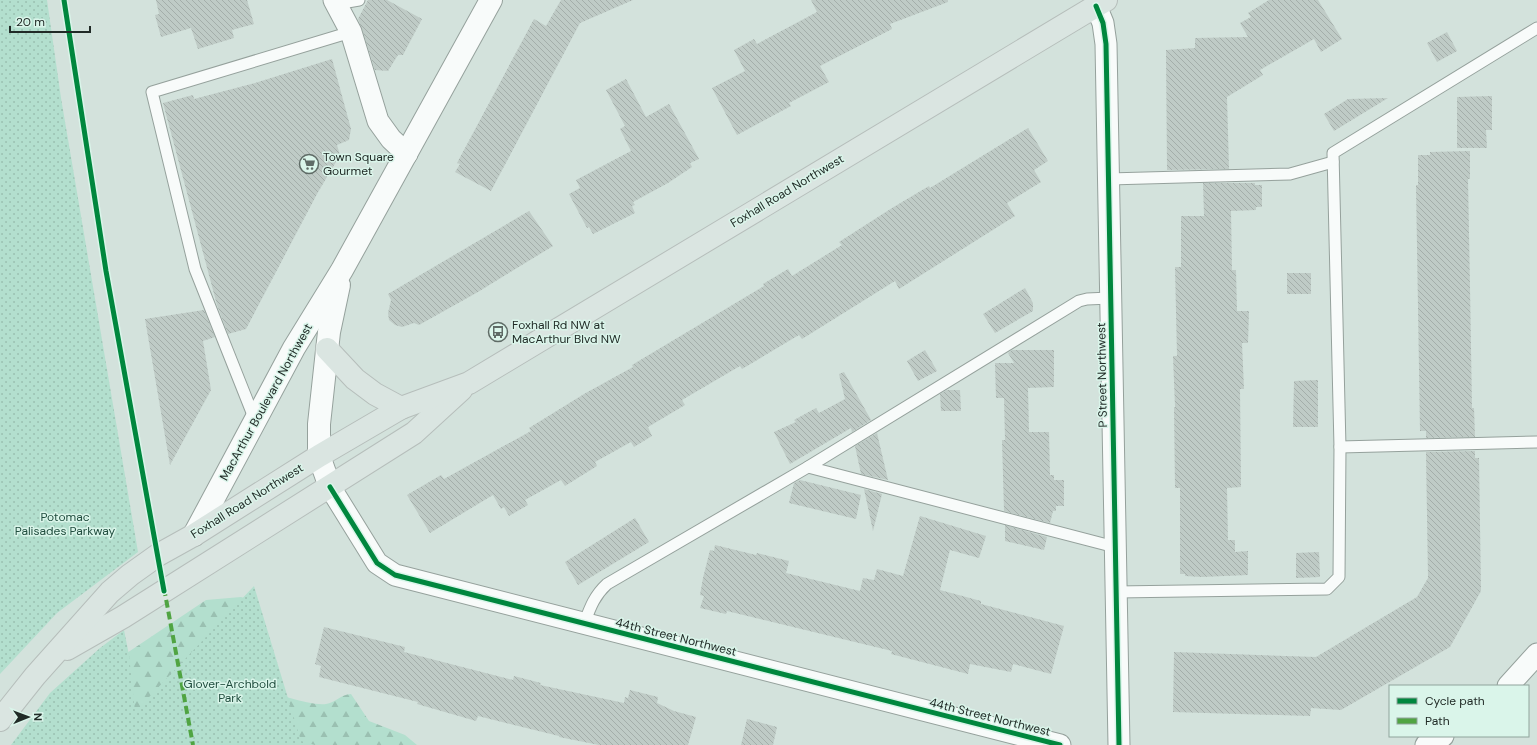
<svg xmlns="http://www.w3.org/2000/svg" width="1537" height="745" font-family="'DM Sans',sans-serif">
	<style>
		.forest { fill: url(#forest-firs) }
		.park { fill: url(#park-dots) }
		.building { fill: url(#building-back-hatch) }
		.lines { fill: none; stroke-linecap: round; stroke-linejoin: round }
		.service-casing { stroke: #95a19c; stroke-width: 13 }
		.minor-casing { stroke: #95a19c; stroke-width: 23 }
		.secondary-casing { stroke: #95a19c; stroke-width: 24 }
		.primary-casing { stroke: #b6bebb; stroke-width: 24 }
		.service { stroke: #f8fbfa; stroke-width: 11 }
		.minor { stroke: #f8fbfa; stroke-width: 21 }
		.secondary { stroke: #f8fbfa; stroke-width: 22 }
		.primary { stroke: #dae5e1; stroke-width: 22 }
		.quiet { stroke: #50a442; stroke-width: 4; stroke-dasharray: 8 4; stroke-linecap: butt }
		.cycleway-casing { stroke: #daf5ea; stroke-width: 8 }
		.cycleway { stroke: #00873e; stroke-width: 5 }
		.labels { text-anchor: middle; stroke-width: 3; stroke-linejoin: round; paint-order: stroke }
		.poi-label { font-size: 12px; fill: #212b27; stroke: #daf5ea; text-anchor: start }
		.street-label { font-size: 12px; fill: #212b27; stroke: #daf5ea }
		.park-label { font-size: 12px; fill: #204d3e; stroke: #daf5ea }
	</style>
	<defs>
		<pattern id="forest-firs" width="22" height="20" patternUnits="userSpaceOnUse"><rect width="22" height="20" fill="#b3dfce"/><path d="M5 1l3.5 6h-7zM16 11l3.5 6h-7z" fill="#9ac0b1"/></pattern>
		<pattern id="park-dots" width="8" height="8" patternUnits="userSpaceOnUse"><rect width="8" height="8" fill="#b3dfce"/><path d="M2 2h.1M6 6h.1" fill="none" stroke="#9ac0b1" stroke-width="1.8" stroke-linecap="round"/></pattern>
		<pattern id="building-back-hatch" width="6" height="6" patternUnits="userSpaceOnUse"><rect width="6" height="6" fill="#bfcbc6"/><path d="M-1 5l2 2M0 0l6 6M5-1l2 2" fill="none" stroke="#a4aeaa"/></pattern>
	</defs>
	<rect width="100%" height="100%" fill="#d3e2dc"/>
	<path class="forest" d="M241 597 256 602 257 687C275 693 309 706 326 704 335 703 341 694 351 694L369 721 405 735 417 745H46L103 669 206 600Z"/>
	<g class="park">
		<path d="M0 0H47L61 98 138 552 57 613 0 674Z"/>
		<path d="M254 586 301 741 315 745H11L50 693 100 648 124 630 129 655 135 712Z"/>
	</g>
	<g class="building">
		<path d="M156 0H247L254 24 232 30 234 38 198 49 191 28 161 37 155 15 159 14Z"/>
		<path d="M368 0H387L422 19 403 55H398L388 71 375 70 362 29 358 19Z"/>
		<path d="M561 0H633L580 23 491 191 455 172 460 164 457 163 534 19 546 26Z"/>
		<path d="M811 0H948V2L890 24 892 29 820 66 829 82 789 103 791 106 737 135 712 88 745 71 734 50 754 39 757 44 817 12Z"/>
		<path d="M1269 0H1318L1342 39 1321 52 1314 39 1260 70 1263 75 1227 97 1229 169 1167 170 1166 50 1195 48V38L1248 37 1240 23 1251 17 1248 13Z"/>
		<path d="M1447 32 1457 51 1437 62 1427 43Z"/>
		<path d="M332 59 351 129 349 140 337 145 340 155 317 194 246 329 228 334 217 305 163 103 193 95 194 99 255 83Z"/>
		<path d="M626 79 646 117 669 104 699 159 690 163 692 167 668 183 633 202 635 205 632 206 635 213 593 234 589 227 587 228 569 194 580 188 576 180 631 151 620 129 625 126 606 90Z"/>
		<path d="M1492 96V130H1486L1487 148H1457V97Z"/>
		<path d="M1388 98 1334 131 1324 114 1348 99Z"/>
		<path d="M1028 128 1048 161 1034 170 1041 182 1007 203 1015 216 899 289 895 281 802 339 799 335 742 369 740 366 682 400 685 405 648 427 652 436 634 447 631 442 595 462 597 466 565 486 561 480 525 500 528 505 509 516 504 507 501 509 493 495 430 533 407 495 441 475 444 479 531 431 529 428 584 394 633 367 632 365 764 286 763 284 788 269 792 276 842 245 839 242 892 208 929 186 930 188Z"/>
		<path d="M1470 151V179H1468L1470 287 1472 408H1474L1475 437 1426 438V431H1420L1416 185H1418V155H1430V152Z"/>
		<path d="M1203 183H1255V185H1262V207H1256V210L1231 211 1232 270H1236L1237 311H1249L1248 343H1242L1244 389H1240L1241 487 1227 488 1228 540H1235V552L1248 551V575L1202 577 1185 576V574H1180V488H1175L1174 407H1175L1173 356H1177L1175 267H1181V216H1204Z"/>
		<path d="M529 211 553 246 478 292 419 325 414 323 402 327 395 325 389 320 388 313 391 300 388 294Z"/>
		<rect x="1287" y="273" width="24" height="21"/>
		<path d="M1025 288 1033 303V311L995 333 983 314Z"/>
		<path d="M204 310 215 337 203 341 211 390 170 465 145 319Z"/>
		<path d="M925 350 937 371 918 381 907 361Z"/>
		<path d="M1012 350H1054V387L1028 388 1029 432H1049L1050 475H1054V480H1064V506H1056V511H1053L1050 523 1004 511 1002 440H1005L1004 398H996L995 363H1014L1008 353Z"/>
		<path d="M844 372 871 420 852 432 851 428 790 464 774 432 796 422 794 420 816 408 819 413 845 399 839 374Z"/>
		<path d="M1318 380V427H1293L1294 381Z"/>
		<path d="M947 390H960L961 411H941L940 394Z"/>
		<path d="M877 433 888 480 861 474 855 446Z"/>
		<path d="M1475 451V458H1479L1481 591 1450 647 1341 710 1311 708 1310 716 1173 712 1174 652 1316 657 1417 597 1428 578 1426 452Z"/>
		<path d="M800 480 861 495 856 519 789 503 794 483Z"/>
		<path d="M864 489 882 494 873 531Z"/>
		<path d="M920 516 986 536 979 558 950 550 940 590 981 601V604L1064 626 1051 674 1013 664 1011 672 970 664 968 674 891 654 892 651 727 611 726 614 700 608 704 596 700 595 703 578 710 550 714 551 715 545 756 555 757 553 789 561 786 573 860 591 863 578 874 580 877 569 903 576Z"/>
		<path d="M635 518 649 542 578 585 565 562Z"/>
		<path d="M1005 525 1047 537 1044 550 1005 541Z"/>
		<path d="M1319 552 1320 577 1296 578V553Z"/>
		<path d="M324 627 405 647 404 652 513 680 514 676 541 683 540 685 624 703 625 697 628 698 630 690 658 697 657 703 674 711 696 717 688 745H599L559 737V736L478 716 476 721 417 704 418 702 319 677 321 666 315 664Z"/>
		<path d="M747 719 777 727 773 745H741Z"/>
	</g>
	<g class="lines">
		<defs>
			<g id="service">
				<path d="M336 4 359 0"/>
				<path d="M1109 179 1290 174 1333 162"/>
				<path d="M255 420 195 269 152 92 351 32"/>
				<path d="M1340 447 1537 442"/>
				<path d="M808 467 1115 547"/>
				<path d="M1116 592 1327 589 1339 577 1340 447 1333 153 1537 28"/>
				<path d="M584 624C590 608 594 596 607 584L808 467 1079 301 1087 299 1110 298"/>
			</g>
			<g id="minor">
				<path d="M334 0 351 32 378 121 391 139 407 154"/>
				<path d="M1096 6 1103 23 1106 44 1119 745"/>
				<path d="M330 487 377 563 395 575 1060 745"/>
				<path d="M1508 686 1537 654"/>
				<path d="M1426 745 1443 736"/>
			</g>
			<g id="secondary">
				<path d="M330 487 319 456V424L329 332 339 285"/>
				<path d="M194 535 294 348 342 270 491 0"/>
			</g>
			<g id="primary">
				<path d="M327 349 355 379 375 394 401 408"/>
				<path d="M67 649 123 617 414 433 461 390"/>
				<path d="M0 720 35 676 110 592 130 575 158 555 194 535 319 456 401 408 469 383 1106 0"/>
			</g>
		</defs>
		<use href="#service" class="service-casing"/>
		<use href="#minor" class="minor-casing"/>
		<use href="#secondary" class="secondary-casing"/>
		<use href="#primary" class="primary-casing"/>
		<use href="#service" class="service"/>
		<use href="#minor" class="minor"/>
		<use href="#secondary" class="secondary"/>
		<use href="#primary" class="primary"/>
		<path class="quiet" d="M164 588 193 745"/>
		<defs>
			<g id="cycleway">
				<path d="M64 0 106 271 164 591"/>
				<path d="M1096 6 1103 23 1106 44 1119 745"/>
				<path d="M330 487 377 563 395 575 1060 745"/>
			</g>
		</defs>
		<use href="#cycleway" class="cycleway-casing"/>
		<use href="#cycleway" class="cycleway"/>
	</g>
	<defs>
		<symbol id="supermarket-ring" viewBox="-11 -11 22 22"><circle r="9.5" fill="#daf5ea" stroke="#5f6b66" stroke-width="1.5"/><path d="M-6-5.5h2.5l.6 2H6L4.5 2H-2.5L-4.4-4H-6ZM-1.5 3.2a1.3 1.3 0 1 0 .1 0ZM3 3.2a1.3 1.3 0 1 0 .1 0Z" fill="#5f6b66"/></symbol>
		<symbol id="bus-ring" viewBox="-11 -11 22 22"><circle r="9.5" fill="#daf5ea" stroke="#5f6b66" stroke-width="1.5"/><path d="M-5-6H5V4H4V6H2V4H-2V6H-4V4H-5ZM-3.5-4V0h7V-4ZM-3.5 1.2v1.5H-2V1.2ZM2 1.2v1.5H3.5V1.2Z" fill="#5f6b66"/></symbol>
	</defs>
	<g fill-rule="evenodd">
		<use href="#supermarket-ring" x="298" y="153" width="22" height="22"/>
		<use href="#bus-ring" x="487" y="321" width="22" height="22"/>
	</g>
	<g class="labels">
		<g class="poi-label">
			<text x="323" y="161">Town Square<tspan x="323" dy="14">Gourmet</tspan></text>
			<text x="512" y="329">Foxhall Rd NW at<tspan x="512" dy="14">MacArthur Blvd NW</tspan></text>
		</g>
		<g class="street-label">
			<text transform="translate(787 191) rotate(-31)" y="4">Foxhall Road Northwest</text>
			<text transform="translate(1102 375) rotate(-91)" y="4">P Street Northwest</text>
			<text transform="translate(266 402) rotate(-61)" y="4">MacArthur Boulevard Northwest</text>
			<text transform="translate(247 501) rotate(-32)" y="4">Foxhall Road Northwest</text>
			<text transform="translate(676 637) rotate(14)" y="4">44th Street Northwest</text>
			<text transform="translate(990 717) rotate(14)" y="4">44th Street Northwest</text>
		</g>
		<g class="park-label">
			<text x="65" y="521">Potomac<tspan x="65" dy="14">Palisades Parkway</tspan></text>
			<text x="230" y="688">Glover-Archbold<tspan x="230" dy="14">Park</tspan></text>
		</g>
	</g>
	<rect x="1389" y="685" width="140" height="52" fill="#daf5ea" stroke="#90a49c"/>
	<rect x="1397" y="698" width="20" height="6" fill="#00873e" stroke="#90a49c"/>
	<text x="1425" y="705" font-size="12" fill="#212b27">Cycle path</text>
	<rect x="1397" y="718" width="20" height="6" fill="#50a442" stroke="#90a49c"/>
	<text x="1425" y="725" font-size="12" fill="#212b27">Path</text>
	<g transform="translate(28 717) rotate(89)" stroke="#daf5ea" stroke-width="3" paint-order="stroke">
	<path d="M0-3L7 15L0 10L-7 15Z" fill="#212b27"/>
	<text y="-6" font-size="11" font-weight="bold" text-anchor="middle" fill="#212b27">N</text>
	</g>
	<path d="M10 26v6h80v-6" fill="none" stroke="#212b27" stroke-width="2"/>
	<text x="16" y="26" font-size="12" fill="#212b27" stroke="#daf5ea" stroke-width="3" paint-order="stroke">20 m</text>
</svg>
